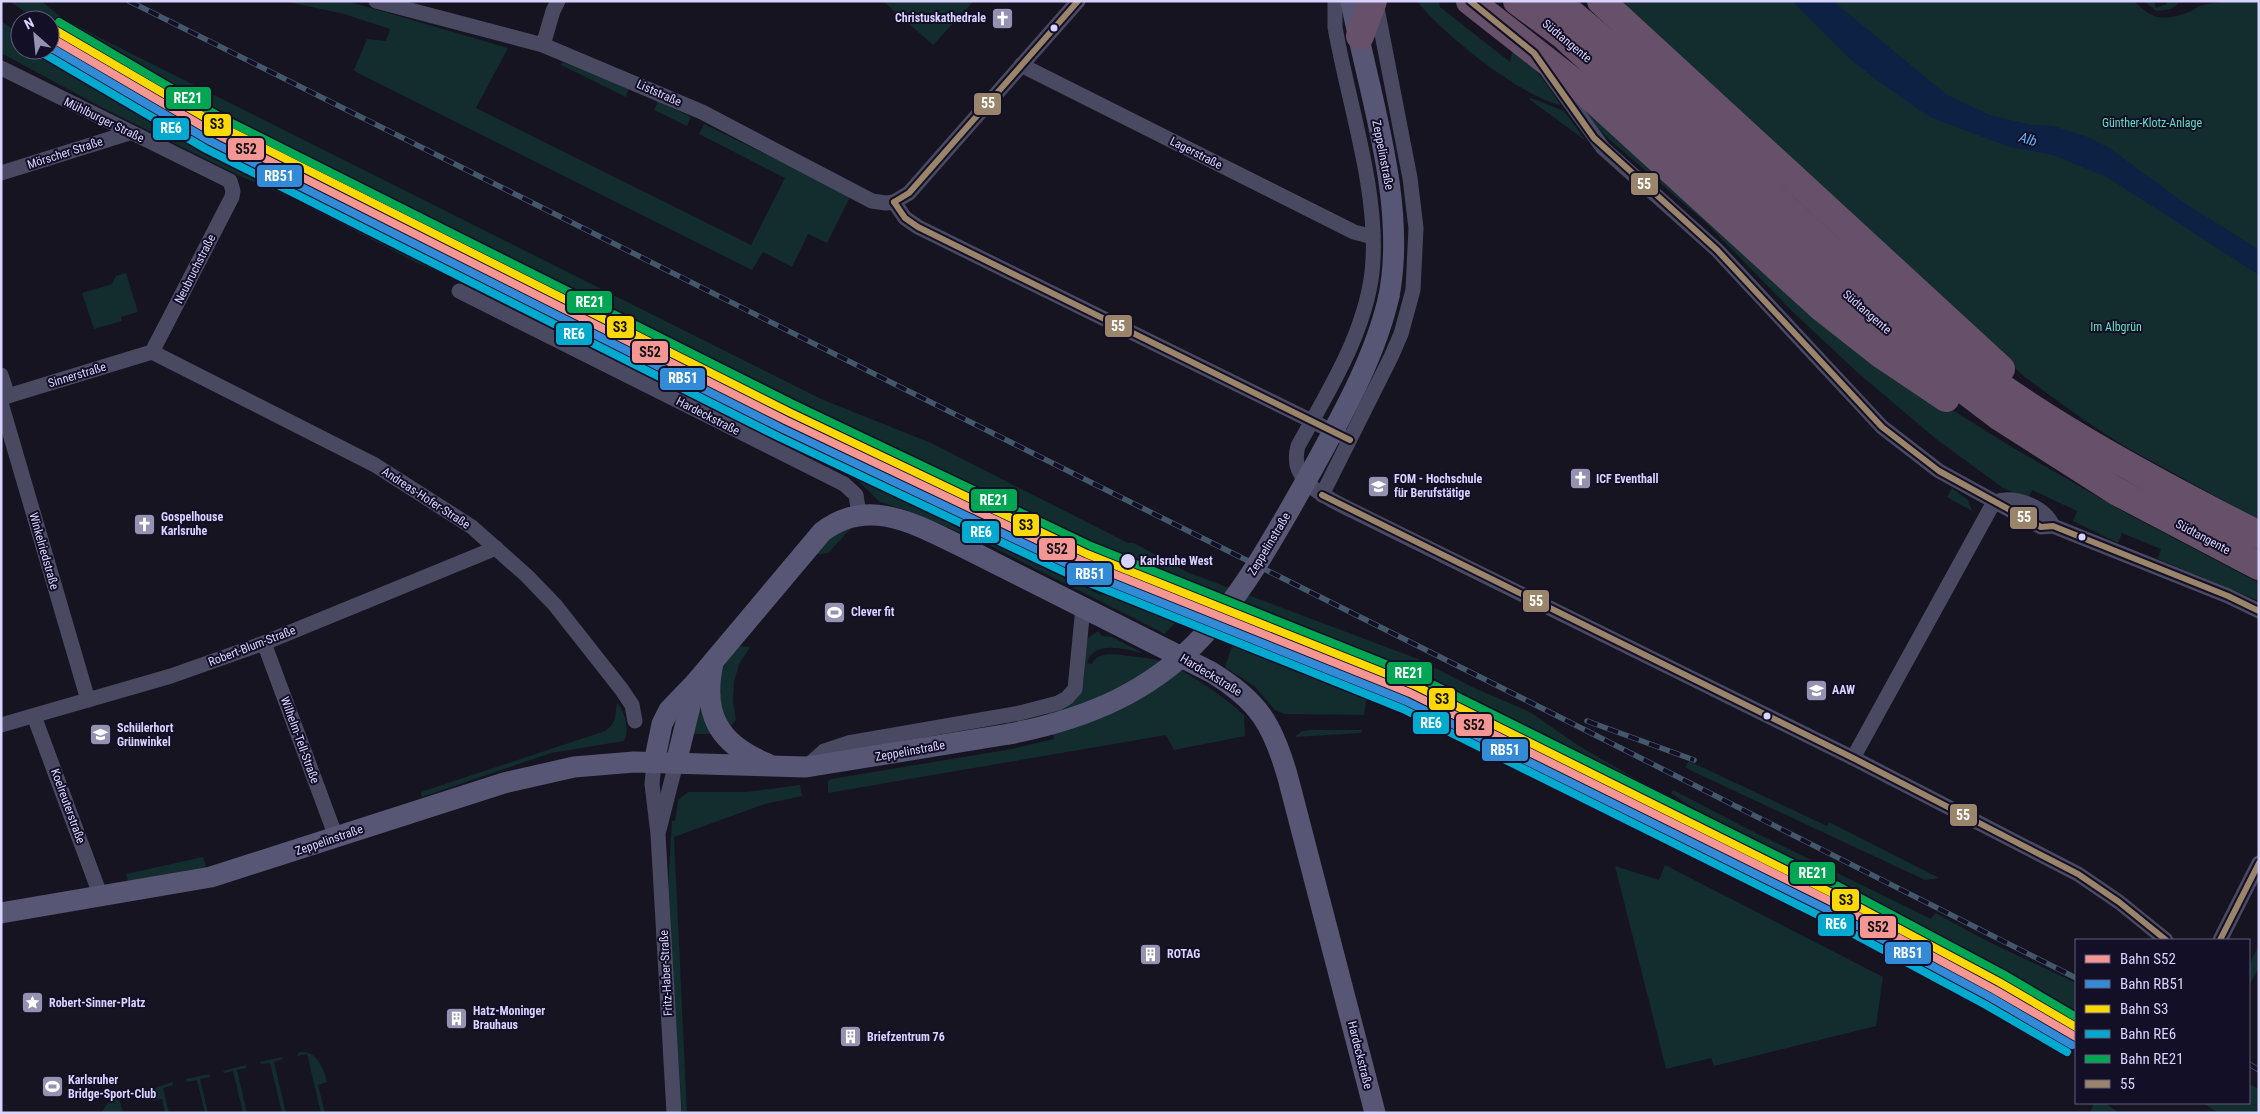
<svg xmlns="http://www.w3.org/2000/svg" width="2260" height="1114" font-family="'Roboto Condensed',sans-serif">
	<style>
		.green { fill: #132c2d }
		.water { fill: #0d2144 }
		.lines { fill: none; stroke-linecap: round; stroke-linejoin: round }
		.street { stroke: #4a4962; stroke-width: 15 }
		.secondary { stroke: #575674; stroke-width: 21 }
		.highway { stroke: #67516a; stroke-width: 28 }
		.rail-casing { stroke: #43596b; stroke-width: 5.5 }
		.rail { stroke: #130f26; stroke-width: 4; stroke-dasharray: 11; stroke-linecap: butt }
		.secondary-bridge { stroke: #575674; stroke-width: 21 }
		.bus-1-casing { stroke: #130f26; stroke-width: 10 }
		.bus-1 { stroke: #9a846a; stroke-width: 6 }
		.rail-1-casing { stroke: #130f26; stroke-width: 11 }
		.rail-2-casing { stroke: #130f26; stroke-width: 11 }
		.rail-3-casing { stroke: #130f26; stroke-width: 11 }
		.rail-4-casing { stroke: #130f26; stroke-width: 11 }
		.rail-5-casing { stroke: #130f26; stroke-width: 11 }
		.rail-1 { stroke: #f49694; stroke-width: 8 }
		.rail-2 { stroke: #338bd7; stroke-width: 8 }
		.rail-3 { stroke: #fcd804; stroke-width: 8 }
		.rail-4 { stroke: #00a9ce; stroke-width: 8 }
		.rail-5 { stroke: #00a651; stroke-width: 8 }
		.bus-dot { fill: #d9d4ff; stroke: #130f26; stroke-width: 2 }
		.labels { text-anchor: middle; stroke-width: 4; stroke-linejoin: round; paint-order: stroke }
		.poi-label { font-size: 12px; font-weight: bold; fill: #d9d4ff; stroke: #130f26; text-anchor: start }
		.street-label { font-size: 12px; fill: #d9d4ff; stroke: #130f26 }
		.park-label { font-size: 12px; fill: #5fe0c0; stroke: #130f26 }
		.stop-label { font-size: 12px; font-weight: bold; fill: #d9d4ff; stroke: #130f26; text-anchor: start }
		.water-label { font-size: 14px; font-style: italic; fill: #62b6ff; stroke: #130f26 }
		.line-badge { stroke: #130f26; stroke-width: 2 }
		.badge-label { font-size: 14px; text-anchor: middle; font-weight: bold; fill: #fff }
		.pale-badge-label { font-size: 14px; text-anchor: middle; font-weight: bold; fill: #111 }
	</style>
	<rect width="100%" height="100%" fill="#161421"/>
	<g class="green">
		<path d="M9 1H41L61 17 102 39 821 399 931 443 1128 543H1134L1187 572 1418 659 1472 687 1530 712 1579 746 1645 784 1656 793 1663 804 1661 807 1529 741 1252 622 1256 612 1244 608 1241 611 1145 576V574L1136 570 1135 572 1031 527 1032 525 1025 521 1024 524 644 340 413 224 182 106 50 28V20H37Z"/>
		<path d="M284 1H347L508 48 476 108 751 245 785 178 699 134 704 124 850 196 849 199 827 243 808 234 792 267 763 252 752 270 356 72 354 70 367 39 386 41 390 29 344 14Z"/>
		<path d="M883 1H970L972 3 933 45Z"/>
		<path d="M1417 1H1439L1440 7 1510 62 1513 48 1536 70 1561 105C1523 98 1441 33 1417 1Z"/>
		<path d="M1614 1H2134C2156 23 2165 20 2192 11 2201 0 2243 1 2259 1V520L2124 446 2081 418 2026 378Z"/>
		<path d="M2144 1H2154L2156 8 2167 4 2166 1H2177L2178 4 2171 9 2156 11Z"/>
		<path d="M1 21 20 34V50H43L115 98 197 145 250 168 888 490 1092 584 1090 590 1101 595 1104 589 1178 619 1165 634 983 542 906 510 880 502 855 478 588 347 462 282 417 263 292 198 238 175 101 107 1 53Z"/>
		<path d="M562 62 629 88 626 97 561 65Z"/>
		<path d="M1569 84 1919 389 2010 446 2126 513 2259 583V601L2158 559 2161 549 2122 533 2118 543 2073 521 2077 511 2032 490 2028 498 2003 488 1936 439 1857 372 1795 314 1704 221 1610 140 1579 109Z"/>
		<path d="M1531 98 1564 111 1586 141 1529 99Z"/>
		<path d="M658 101 691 117 687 126 654 110Z"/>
		<path d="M126 273 138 312 121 317 122 321 94 329 82 293 112 284 116 276Z"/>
		<path d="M1952 488 1968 500 1972 511 1947 497Z"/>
		<path d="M853 526 828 553 814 555 828 538Z"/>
		<path d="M1098 631 1102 636 1112 637 1143 653C1126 650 1094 639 1087 663L1092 664C1097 652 1111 654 1122 655 1133 657 1146 657 1156 660 1181 666 1226 698 1244 715L1245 736 1174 750 1166 735 828 793V781L831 779 1012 749 1054 739 1048 712C1098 703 1078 676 1086 640Z"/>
		<path d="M1246 643 1374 696 1377 698 1366 701 1364 715 1285 714 1275 710 1254 686 1225 667 1233 644 1243 649Z"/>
		<path d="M738 646 750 647 739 664 734 682 733 700 736 720 728 729C716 687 708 683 738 646Z"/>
		<path d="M701 701 717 734H690Z"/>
		<path d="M617 703C625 711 630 731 624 741L551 753 422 797 421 792 605 731C619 720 614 716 617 703Z"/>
		<path d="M1310 730H1362L1361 733 1295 737 1302 731Z"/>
		<path d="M1689 761 1827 826 1829 822 1939 878 1925 880 1692 771 1685 767Z"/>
		<path d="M800 785 802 796 765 804 674 837 687 1113H682L668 891 672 821H675L678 800 688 792H747Z"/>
		<path d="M1673 790 1750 830 1931 919 1935 913 1987 941 2076 983V1026L2018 993 1805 881 1757 852 1671 793Z"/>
		<path d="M203 857 206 867 128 881 126 874Z"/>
		<path d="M1665 865 1883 977 1876 1026 1714 1066 1711 1058 1666 1069 1615 866 1659 880Z"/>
		<path d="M2259 944V967L2249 986V965Z"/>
		<path d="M299 1052C316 1050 324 1068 327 1082L318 1085 325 1113H321L307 1054 297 1056Z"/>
		<path d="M282 1057 283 1059 274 1062 286 1113H282L270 1063 261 1064 260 1062Z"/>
		<path d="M246 1065V1068L237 1070 247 1113H243L233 1071 224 1073 223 1071Z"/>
		<path d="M209 1074 210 1077 200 1079 208 1113H205L197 1080 187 1082 186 1079Z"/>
		<path d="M173 1082V1085L163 1088 169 1113H165L162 1099 152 1101 153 1091 157 1087Z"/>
		<path d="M2249 1084 2259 1089V1113H2218L2203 1103H2249Z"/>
		<path d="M112 1097 119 1098 123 1113H101Z"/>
		<path d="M2094 1103H2105L2119 1113H2090Z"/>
	</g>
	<path class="water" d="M1792 1H1833L1947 95 1990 115 2031 125 2053 126 2085 136 2109 148 2186 204 2259 250V275L2107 177 2053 155 2010 147 1930 117 1879 82 1848 57Z"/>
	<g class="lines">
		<g class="street">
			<path d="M376 1 543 45 702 112 872 201 886 203 894 202 909 193 1078 1"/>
			<path d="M1335 1V27C1348 102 1377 185 1373 260 1370 326 1329 390 1298 446 1289 478 1317 492 1341 505L1853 758 2078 874 2119 902 2166 940"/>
			<path d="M543 45 553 11 558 1"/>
			<path d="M1021 65 1354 232 1373 237"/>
			<path d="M1 68 230 181 233 191 232 197 152 352"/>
			<path d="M1548 72 1603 148 1717 250 1882 427 1939 471 2041 527 2053 526 2228 596 2259 611"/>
			<path d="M1 173 129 133"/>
			<path d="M894 202 905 218 918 227 1342 436"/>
			<path d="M459 291 844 484 856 495 859 514"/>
			<path d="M152 352 375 465 472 527 527 576 555 605 622 690 632 705 635 721"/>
			<path d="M1 375 8 396"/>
			<path d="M1 398 152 352"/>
			<path d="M1 403 88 700"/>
			<path d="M1322 495 1391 357 1401 334 1413 290 1416 228 1410 178 1376 3"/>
			<path d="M1994 502C2015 495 2044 506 2053 526"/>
			<path d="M264 643 336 837"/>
			<path d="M34 716 101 897"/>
			<path d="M1 725 171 676 264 643 496 548"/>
			<path d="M1853 758 1994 502"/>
			<path d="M654 763 652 784 658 834 674 1113"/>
			<path d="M806 767 824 751 848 743 1020 713 1058 703 1067 698 1075 689 1083 607"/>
			<path d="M659 830 676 763"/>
			<path d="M2220 940 2259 863"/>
		</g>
		<g class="secondary">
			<path d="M1351 1C1369 95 1407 202 1389 296"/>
			<path d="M713 663C702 714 718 744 768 764"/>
			<path d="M654 763 662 724 669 710 696 682 822 532C869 495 918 526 965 548L1211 672C1259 701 1273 725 1288 778L1375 1113"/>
			<path d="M676 763 696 682"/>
			<path d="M1 913 211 877 504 783 574 767 634 762 806 767 1009 734"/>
		</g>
		<g class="highway">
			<path d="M1470 1 1581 88 1821 307 1882 355 1946 398"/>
			<path d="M1517 1 1563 35 1808 260 1892 334 1946 376 2000 417 2116 491 2259 566"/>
			<path d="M1556 1C1696 114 1817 250 1960 358 2054 428 2155 482 2259 535"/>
			<path d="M1601 1 2001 369"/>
			<path d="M1360 36 1373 1"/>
		</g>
		<defs>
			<g id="rail">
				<path d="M129 1 1486 680 2076 978"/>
				<path d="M1587 721 1694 760"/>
				<path d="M2249 1064 2259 1070"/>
			</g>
		</defs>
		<use href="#rail" class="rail-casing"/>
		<use href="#rail" class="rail"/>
		<path class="secondary-bridge" d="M1009 734C1183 700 1230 616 1311 472 1341 417 1375 358 1389 296"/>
		<defs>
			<g id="bus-1">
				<path d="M1470 1 1534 53 1594 138 1717 250 1882 427 1939 471 2041 527 2053 526 2228 596 2259 611"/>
				<path d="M894 202 905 218 918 227 1350 440"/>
				<path d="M894 202 909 193 1078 1"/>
				<path d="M1322 495 1853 758 2078 874 2119 902 2166 940"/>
				<path d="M2220 940 2259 863"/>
			</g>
		</defs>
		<use href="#bus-1" class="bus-1-casing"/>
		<use href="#bus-1" class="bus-1"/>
		<defs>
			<path id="rail-1" d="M50 37 214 133 787 421 1084 562 1410 693 1830 901 1995 990 2076 1037"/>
			<path id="rail-2" d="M50 47 210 141 783 429 1080 570 1406 701 1826 909 1990 997 2072 1045"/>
			<path id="rail-3" d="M55 30 218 125 791 413 1087 554 1414 685 1834 894 1999 982 2076 1027"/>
			<path id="rail-4" d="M41 52 206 149 779 437 1077 578 1403 709 1822 917 1986 1005 2067 1052"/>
			<path id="rail-5" d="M59 22 222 118 795 405 1091 546 1418 677 1838 886 2003 974 2076 1017"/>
		</defs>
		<use href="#rail-1" class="rail-1-casing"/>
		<use href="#rail-2" class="rail-2-casing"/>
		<use href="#rail-3" class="rail-3-casing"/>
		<use href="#rail-4" class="rail-4-casing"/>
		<use href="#rail-5" class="rail-5-casing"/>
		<use href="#rail-1" class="rail-1"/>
		<use href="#rail-2" class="rail-2"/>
		<use href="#rail-3" class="rail-3"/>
		<use href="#rail-4" class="rail-4"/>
		<use href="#rail-5" class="rail-5"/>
	</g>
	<defs>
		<symbol id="church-square" viewBox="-11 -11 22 22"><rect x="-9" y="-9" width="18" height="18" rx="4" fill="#9591b1" stroke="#130f26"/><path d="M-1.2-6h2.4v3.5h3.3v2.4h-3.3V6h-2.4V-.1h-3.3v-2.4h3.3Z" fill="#fff"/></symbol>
		<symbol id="school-square" viewBox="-11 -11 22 22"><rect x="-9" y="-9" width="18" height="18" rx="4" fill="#9591b1" stroke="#130f26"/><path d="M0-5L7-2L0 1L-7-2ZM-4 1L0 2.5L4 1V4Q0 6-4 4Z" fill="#fff"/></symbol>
		<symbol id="stadium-square" viewBox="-11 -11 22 22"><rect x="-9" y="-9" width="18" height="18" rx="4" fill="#9591b1" stroke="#130f26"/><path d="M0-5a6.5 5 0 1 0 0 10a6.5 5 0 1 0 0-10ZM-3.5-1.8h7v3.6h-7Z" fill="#fff"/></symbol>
		<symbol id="university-square" viewBox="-11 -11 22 22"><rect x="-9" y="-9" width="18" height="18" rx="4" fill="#9591b1" stroke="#130f26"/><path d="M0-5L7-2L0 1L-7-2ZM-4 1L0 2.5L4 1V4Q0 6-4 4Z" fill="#fff"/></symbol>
		<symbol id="building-square" viewBox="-11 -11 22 22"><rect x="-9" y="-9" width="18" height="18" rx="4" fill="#9591b1" stroke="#130f26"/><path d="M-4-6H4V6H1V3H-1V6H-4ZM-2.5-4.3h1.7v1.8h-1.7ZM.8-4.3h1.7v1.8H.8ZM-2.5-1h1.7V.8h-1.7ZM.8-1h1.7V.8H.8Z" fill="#fff"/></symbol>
		<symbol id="sight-square" viewBox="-11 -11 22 22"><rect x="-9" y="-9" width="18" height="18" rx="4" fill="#9591b1" stroke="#130f26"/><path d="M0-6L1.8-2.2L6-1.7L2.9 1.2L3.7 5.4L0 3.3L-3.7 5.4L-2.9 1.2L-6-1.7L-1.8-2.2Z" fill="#fff"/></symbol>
	</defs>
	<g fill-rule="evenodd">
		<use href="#church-square" x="990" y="6" width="25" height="25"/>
		<use href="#church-square" x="1568" y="466" width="25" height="25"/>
		<use href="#school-square" x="1366" y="474" width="25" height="25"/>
		<use href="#church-square" x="132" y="512" width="25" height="25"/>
		<use href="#stadium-square" x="822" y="600" width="25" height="25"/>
		<use href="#university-square" x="1804" y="678" width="25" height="25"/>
		<use href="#school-square" x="88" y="722" width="25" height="25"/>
		<use href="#building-square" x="1138" y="942" width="25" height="25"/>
		<use href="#sight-square" x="20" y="990" width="25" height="25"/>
		<use href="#building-square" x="444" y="1006" width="25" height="25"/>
		<use href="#building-square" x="838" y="1024" width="25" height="25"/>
		<use href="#stadium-square" x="40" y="1074" width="25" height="25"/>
	</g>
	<g class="bus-dot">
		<circle cx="1054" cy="28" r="4.5"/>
		<circle cx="2082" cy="537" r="4.5"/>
		<circle cx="1128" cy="561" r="8"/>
		<circle cx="1767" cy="716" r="4.5"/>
	</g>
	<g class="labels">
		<g class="poi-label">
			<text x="986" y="22" text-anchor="end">Christuskathedrale</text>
			<text x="1394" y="483">FOM - Hochschule<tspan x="1394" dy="14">für Berufstätige</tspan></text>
			<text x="1596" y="483">ICF Eventhall</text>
			<text x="161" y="521">Gospelhouse<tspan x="161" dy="14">Karlsruhe</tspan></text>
			<text x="851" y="616">Clever fit</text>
			<text x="1832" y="694">AAW</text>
			<text x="117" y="732">Schülerhort<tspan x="117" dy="14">Grünwinkel</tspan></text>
			<text x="1167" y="958">ROTAG</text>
			<text x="49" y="1007">Robert-Sinner-Platz</text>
			<text x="473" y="1015">Hatz-Moninger<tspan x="473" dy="14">Brauhaus</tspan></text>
			<text x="867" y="1041">Briefzentrum 76</text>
			<text x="68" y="1084">Karlsruher<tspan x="68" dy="14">Bridge-Sport-Club</tspan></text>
		</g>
		<g class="street-label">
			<text transform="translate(1567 41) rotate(40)" y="4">Südtangente</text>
			<text transform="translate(659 93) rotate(24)" y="4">Liststraße</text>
			<text transform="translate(104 120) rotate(26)" y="4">Mühlburger Straße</text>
			<text transform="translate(65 153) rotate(-18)" y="4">Mörscher Straße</text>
			<text transform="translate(1196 153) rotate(27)" y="4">Lagerstraße</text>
			<text transform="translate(1383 155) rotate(79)" y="4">Zeppelinstraße</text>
			<text transform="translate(195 269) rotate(-63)" y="4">Neubruchstraße</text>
			<text transform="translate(1867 312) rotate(41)" y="4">Südtangente</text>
			<text transform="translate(77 375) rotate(-17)" y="4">Sinnerstraße</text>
			<text transform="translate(708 416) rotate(27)" y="4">Hardeckstraße</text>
			<text transform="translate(426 498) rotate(33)" y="4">Andreas-Hofer-Straße</text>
			<text transform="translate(2203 537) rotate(28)" y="4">Südtangente</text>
			<text transform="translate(1269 544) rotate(-59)" y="4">Zeppelinstraße</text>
			<text transform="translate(44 551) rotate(74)" y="4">Winkelriedstraße</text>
			<text transform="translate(252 646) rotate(-21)" y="4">Robert-Blum-Straße</text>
			<text transform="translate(1211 675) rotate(31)" y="4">Hardeckstraße</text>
			<text transform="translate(300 740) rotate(70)" y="4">Wilhelm-Tell-Straße</text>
			<text transform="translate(910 751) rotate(-10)" y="4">Zeppelinstraße</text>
			<text transform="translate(68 806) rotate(70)" y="4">Koelreuterstraße</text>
			<text transform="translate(329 840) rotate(-19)" y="4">Zeppelinstraße</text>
			<text transform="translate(666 973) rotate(-93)" y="4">Fritz-Haber-Straße</text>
			<text transform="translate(1360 1055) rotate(76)" y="4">Hardeckstraße</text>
		</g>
		<g class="park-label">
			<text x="2152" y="127">Günther-Klotz-Anlage</text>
			<text x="2116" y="331">Im Albgrün</text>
		</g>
		<g class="stop-label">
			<text x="1140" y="565">Karlsruhe West</text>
		</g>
		<g class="water-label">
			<text transform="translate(2028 139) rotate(16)" y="5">Alb</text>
		</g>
	</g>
	<g class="line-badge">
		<rect x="165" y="86" width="47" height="24" rx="5" fill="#00a651"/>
		<rect x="973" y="92" width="29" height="24" rx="5" fill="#9a846a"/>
		<rect x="203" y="113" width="29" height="24" rx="5" fill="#fcd804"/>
		<rect x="152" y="117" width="38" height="24" rx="5" fill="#00a9ce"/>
		<rect x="227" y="137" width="38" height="24" rx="5" fill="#f49694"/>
		<rect x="256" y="164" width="47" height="24" rx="5" fill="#338bd7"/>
		<rect x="1630" y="172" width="29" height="24" rx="5" fill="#9a846a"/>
		<rect x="566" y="290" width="47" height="24" rx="5" fill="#00a651"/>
		<rect x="1104" y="314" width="29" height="24" rx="5" fill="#9a846a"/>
		<rect x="606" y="315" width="29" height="24" rx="5" fill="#fcd804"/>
		<rect x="555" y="322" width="38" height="24" rx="5" fill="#00a9ce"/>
		<rect x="631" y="340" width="38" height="24" rx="5" fill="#f49694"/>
		<rect x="659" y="367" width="47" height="24" rx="5" fill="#338bd7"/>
		<rect x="970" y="488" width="48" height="24" rx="5" fill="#00a651"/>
		<rect x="2009" y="506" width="29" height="24" rx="5" fill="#9a846a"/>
		<rect x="1012" y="513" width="28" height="24" rx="5" fill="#fcd804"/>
		<rect x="961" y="520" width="39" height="24" rx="5" fill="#00a9ce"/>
		<rect x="1038" y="537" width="38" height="24" rx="5" fill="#f49694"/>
		<rect x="1066" y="562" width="47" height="24" rx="5" fill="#338bd7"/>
		<rect x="1522" y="589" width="28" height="24" rx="5" fill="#9a846a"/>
		<rect x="1386" y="661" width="47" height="24" rx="5" fill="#00a651"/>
		<rect x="1428" y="687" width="28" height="24" rx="5" fill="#fcd804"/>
		<rect x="1412" y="711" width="38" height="24" rx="5" fill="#00a9ce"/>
		<rect x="1455" y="713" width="38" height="24" rx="5" fill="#f49694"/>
		<rect x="1481" y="738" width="48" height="24" rx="5" fill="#338bd7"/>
		<rect x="1949" y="803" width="29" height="24" rx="5" fill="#9a846a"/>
		<rect x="1789" y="861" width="47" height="24" rx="5" fill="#00a651"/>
		<rect x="1831" y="888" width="29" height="24" rx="5" fill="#fcd804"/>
		<rect x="1817" y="913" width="38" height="24" rx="5" fill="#00a9ce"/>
		<rect x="1859" y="915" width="38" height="24" rx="5" fill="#f49694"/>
		<rect x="1884" y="941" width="48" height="24" rx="5" fill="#338bd7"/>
	</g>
	<g class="badge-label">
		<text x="188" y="103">RE21</text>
		<text x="988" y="108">55</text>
		<text x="171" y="133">RE6</text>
		<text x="279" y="181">RB51</text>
		<text x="1644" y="189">55</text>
		<text x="590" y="307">RE21</text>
		<text x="1118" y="331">55</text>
		<text x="574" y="339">RE6</text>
		<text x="683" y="383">RB51</text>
		<text x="994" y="505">RE21</text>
		<text x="2024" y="522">55</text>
		<text x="981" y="537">RE6</text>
		<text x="1090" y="579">RB51</text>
		<text x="1536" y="606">55</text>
		<text x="1409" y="678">RE21</text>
		<text x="1431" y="728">RE6</text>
		<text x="1505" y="755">RB51</text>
		<text x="1963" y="820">55</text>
		<text x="1813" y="878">RE21</text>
		<text x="1836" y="929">RE6</text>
		<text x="1908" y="958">RB51</text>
	</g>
	<g class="pale-badge-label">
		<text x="217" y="129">S3</text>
		<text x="246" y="154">S52</text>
		<text x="620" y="332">S3</text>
		<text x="650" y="357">S52</text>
		<text x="1026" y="530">S3</text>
		<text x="1057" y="554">S52</text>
		<text x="1442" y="704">S3</text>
		<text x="1474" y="730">S52</text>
		<text x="1846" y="905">S3</text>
		<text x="1878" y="932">S52</text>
	</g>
	<rect width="2260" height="1114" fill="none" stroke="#d9d4ff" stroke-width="5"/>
	<rect x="2075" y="939" width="175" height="165" fill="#130f26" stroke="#625e7d"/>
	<rect x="2085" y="955" width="25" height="8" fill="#f49694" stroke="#625e7d"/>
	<text x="2120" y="964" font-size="15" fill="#d9d4ff">Bahn S52</text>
	<rect x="2085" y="980" width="25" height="8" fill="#338bd7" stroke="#625e7d"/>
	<text x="2120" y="989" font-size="15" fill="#d9d4ff">Bahn RB51</text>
	<rect x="2085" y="1005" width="25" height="8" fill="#fcd804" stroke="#625e7d"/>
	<text x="2120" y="1014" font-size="15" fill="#d9d4ff">Bahn S3</text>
	<rect x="2085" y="1030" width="25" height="8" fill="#00a9ce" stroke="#625e7d"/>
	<text x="2120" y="1039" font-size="15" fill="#d9d4ff">Bahn RE6</text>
	<rect x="2085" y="1055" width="25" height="8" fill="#00a651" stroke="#625e7d"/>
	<text x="2120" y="1064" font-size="15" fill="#d9d4ff">Bahn RE21</text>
	<rect x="2085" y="1080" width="25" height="8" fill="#9a846a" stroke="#625e7d"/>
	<text x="2120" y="1089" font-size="15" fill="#d9d4ff">55</text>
	<g transform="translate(35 35) rotate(333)"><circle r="24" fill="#130f26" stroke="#625e7d"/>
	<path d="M0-4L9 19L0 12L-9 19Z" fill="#9591b1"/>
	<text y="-8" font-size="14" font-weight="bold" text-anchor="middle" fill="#d9d4ff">N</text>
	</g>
</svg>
